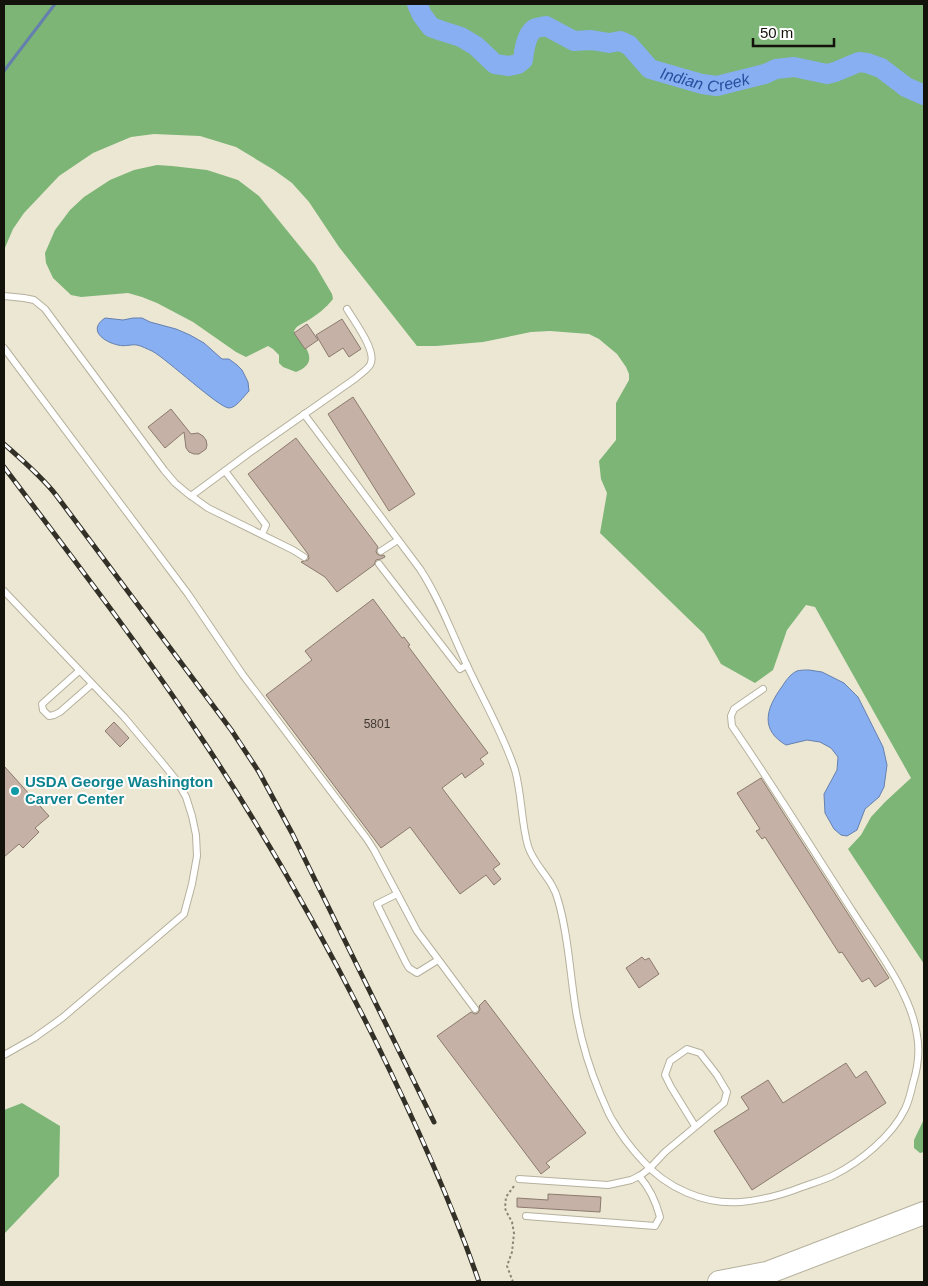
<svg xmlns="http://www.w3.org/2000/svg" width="928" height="1286" font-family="Arial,sans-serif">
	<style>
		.forest { fill: #7cb576 }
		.water { fill: #88aff2; stroke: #6580ad }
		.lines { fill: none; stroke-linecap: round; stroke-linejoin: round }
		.stream { stroke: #6580ad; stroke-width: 3 }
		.river { stroke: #88aff2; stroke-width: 20 }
		.building { fill: #c5b1a6; stroke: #8c7a6f }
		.lane-casing { stroke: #b5b19d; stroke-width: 8 }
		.highway-casing { stroke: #b5b19d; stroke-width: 24 }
		.path { stroke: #898577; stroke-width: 2; stroke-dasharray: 2.5 2.5; stroke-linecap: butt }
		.lane { stroke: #fff; stroke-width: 6 }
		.highway { stroke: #fff; stroke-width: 22 }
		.rail-casing { stroke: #323027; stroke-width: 5 }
		.rail { stroke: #fff; stroke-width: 3; stroke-dasharray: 9; stroke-linecap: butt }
		.culture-dot { fill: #0f9aa8; stroke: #fff; stroke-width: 2 }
		.labels { text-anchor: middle; stroke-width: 4; stroke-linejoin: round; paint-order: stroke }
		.number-label { font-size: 12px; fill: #403a32 }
		.culture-label { font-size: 15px; font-weight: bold; fill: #0d838f; stroke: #fff; text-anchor: start }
		.water-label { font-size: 16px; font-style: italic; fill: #254f9e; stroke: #fff }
	</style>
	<rect width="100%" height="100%" fill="#ece7d3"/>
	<g class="forest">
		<path d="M4 4H924V964L848 849 861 835 871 817 885 802 911 778 815 607 806 605 787 630 773 670 755 683 721 664 704 634 600 533 607 493 601 479 599 461 616 440V403L629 380V374L626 367 617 354 599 339 589 334 550 331 531 332 483 342 436 346H417L339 247 309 202 292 183 274 170 236 147 200 136 154 134 131 137 93 153 59 176 24 213 13 229 4 250Z"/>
		<path d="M157 165 172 166 207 170 238 180 259 196 315 265 332 294 333 299C326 308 317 315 307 321 302 324 297 325 294 331 305 346 321 362 296 372L283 367 279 363V355L273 349 268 346 246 357 236 352 193 322 157 303 142 297 128 293 81 297 71 295 53 278 46 263 45 253 55 230 70 210 84 197 110 180 134 170Z"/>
		<path d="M22 1103 60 1126 59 1176 4 1234V1110Z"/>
		<path d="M924 1119V1152L920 1153 914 1148V1140Z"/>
	</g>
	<g class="water">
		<path d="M105 318 123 320 133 318H142L150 322 176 329 190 335 204 343 222 359H229L237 365 242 370 248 382 249 391C244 396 236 408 229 408 219 408 167 359 152 351 147 349 142 346 137 345 131 344 125 347 118 345 104 342 87 330 105 318Z"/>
		<path d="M809 670 822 672 844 683 858 697 883 747 887 765 884 787 879 797 865 809 857 830 847 836 841 835 834 829 825 813 824 794 837 770 838 757 831 748 820 742 807 740 786 745C760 730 766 709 781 688 785 682 790 674 797 671 800 670 805 670 809 670Z"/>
	</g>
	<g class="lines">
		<path class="stream" d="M4 71 55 4"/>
		<path class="river" id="s1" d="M417 4 422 15 431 27 442 31 461 37 476 46 495 64 509 66 518 64 523 60C524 51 526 35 534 29 537 27 542 27 546 26L574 41 591 40 609 43 620 41 629 45 650 69 702 84 717 86 765 74 776 69 794 67 827 74 835 72 859 62 867 63 881 68 906 87 924 95"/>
	</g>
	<g class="building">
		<path d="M342 319 361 349 349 357 343 348 329 357 316 335Z"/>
		<path d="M307 324 318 340 305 349 294 333Z"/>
		<path d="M353 397 415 494 389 511 328 414Z"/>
		<path d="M171 409 191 434 198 433 203 436 206 440 207 445 206 449 199 454H194L189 452 186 448 184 432 165 448 148 427Z"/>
		<path d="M296 438 378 547 376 551 377 554 381 556 384 555 385 557 381 559 376 560 374 565 337 592 325 577 301 562 308 560 309 558 308 554 248 474Z"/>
		<path d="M373 599 402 638 404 637 410 645 408 646 488 753 480 759 484 764 465 778 462 773 442 788 500 864 493 869 501 879 494 885 486 875 460 894 410 827 381 848 266 695 312 660 305 651Z"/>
		<path d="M114 722 129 738 120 747 105 731Z"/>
		<path d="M4 766 49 816 35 828 39 832 23 848 19 844 4 857Z"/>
		<path d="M761 778 889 978 875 987 869 978 862 982 842 952 839 953 765 837 762 839 756 831 760 829 737 793Z"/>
		<path d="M642 957 645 960 649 958 659 974 639 988 626 968Z"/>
		<path d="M485 1000 586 1133 546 1163 550 1167 541 1174 437 1036 471 1012 475 1014 478 1013 480 1009 479 1006Z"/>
		<path d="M846 1063 856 1078 866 1071 886 1103 752 1190 714 1131 749 1109 741 1097 768 1080 783 1103Z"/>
		<path d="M548 1194 601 1197 600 1212 517 1207V1198L548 1200Z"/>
	</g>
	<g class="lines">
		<defs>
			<g id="lane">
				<path d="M4 296 24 298 34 300 45 309 164 470 175 483 187 493 208 508 293 550 304 557"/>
				<path d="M4 348 188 594 243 675 367 839 374 850 417 931 475 1009"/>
				<path d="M304 414 420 569C439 598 451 631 466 663 482 698 503 733 515 770 522 795 521 822 528 846 534 866 553 879 558 900 569 937 570 978 577 1017 582 1044 590 1070 601 1096 605 1104 608 1114 613 1121 621 1135 631 1148 642 1160 666 1188 705 1205 741 1202 762 1200 782 1195 802 1187 813 1183 824 1180 834 1175 860 1162 892 1136 905 1109 909 1101 911 1092 913 1083 918 1067 920 1051 917 1035 911 993 876 948 853 912 813 850 774 787 732 726L731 716 734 709 763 689"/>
				<path d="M225 471 266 525 262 534"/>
				<path d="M191 496 249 453 356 378C360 374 367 370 370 365 378 352 354 321 347 309"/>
				<path d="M381 551 398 540"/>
				<path d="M379 564 460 669 467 665"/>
				<path d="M4 591 124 717 160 760 177 781 186 797 192 816 196 835 197 856 192 884 184 914 142 950 62 1018 34 1038 4 1055"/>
				<path d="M79 671 42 704 43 710 49 716 54 715 60 712 92 684"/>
				<path d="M397 894 377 904 406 963 409 968 417 973 438 960"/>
				<path d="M519 1179 608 1185 631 1180 641 1175 650 1168 665 1152 724 1103 727 1092 717 1075 700 1053 687 1049 670 1061 665 1075 671 1087 695 1126"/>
				<path d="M526 1216 655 1226 660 1217C656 1202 649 1187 639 1176"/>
			</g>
			<path id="highway" d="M719 1282 767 1273 924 1213"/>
		</defs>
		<use href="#lane" class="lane-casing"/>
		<use href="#highway" class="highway-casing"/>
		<path class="path" d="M513 1282 507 1266 512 1252 514 1233 512 1222 506 1211 505 1208 506 1197 514 1186"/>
		<use href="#lane" class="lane"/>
		<use href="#highway" class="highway"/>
		<defs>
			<g id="rail">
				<path d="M4 444C22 460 41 476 56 495L232 731 259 772 293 835 434 1122"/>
				<path d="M4 467C71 556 139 644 200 736 265 833 322 934 374 1038 413 1117 450 1198 479 1282"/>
			</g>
		</defs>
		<use href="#rail" class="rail-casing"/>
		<use href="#rail" class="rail"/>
	</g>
	<circle class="culture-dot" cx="15" cy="791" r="5"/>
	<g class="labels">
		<g class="number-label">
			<text x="377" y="728">5801</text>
		</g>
		<g class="culture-label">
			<text x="25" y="787">USDA George Washington<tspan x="25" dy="17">Carver Center</tspan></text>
		</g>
		<g class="water-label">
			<text dy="6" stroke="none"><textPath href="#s1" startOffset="355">Indian Creek</textPath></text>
		</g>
	</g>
	<rect width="928" height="1286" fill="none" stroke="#13120b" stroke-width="10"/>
	<path d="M753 38v8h81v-8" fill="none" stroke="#13120b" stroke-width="2.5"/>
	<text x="760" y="38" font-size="15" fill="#13120b" stroke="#ffffff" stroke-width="4" paint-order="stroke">50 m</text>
</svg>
